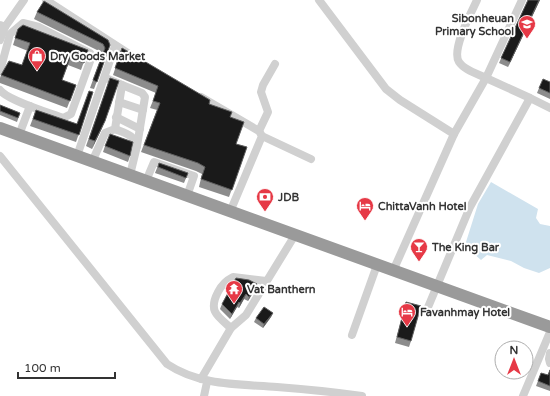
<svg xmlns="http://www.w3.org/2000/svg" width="550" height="396" font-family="'Varela Round',sans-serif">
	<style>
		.water { fill: #cfe2ee }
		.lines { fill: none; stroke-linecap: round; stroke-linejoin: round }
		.minor { stroke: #d0d0d0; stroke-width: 8 }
		.highway { stroke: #9a9a9a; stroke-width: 12 }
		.wall { fill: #8c8c8c }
		.shaded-wall { fill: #5f5f5f }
		.building { fill: #1a1a1a; stroke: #5f5f5f }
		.labels { text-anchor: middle; stroke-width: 4; stroke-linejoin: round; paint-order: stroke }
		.poi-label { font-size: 11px; font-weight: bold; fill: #333; stroke: #fff; text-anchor: start }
	</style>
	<rect width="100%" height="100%" fill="#fff"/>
	<path class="water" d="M491 182 538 209 536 218 540 224 550 226V268L539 273 524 268 511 261 487 255 481 260 472 252 466 242 478 204Z"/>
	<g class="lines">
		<g class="minor">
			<path d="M46 0 131 55"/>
			<path d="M319 0 386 89 400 100 454 134"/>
			<path d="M5 27 24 0"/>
			<path d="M0 40 5 27 0 25"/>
			<path d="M0 71 10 34 23 23 39 27 90 53 92 56 71 114 63 118C50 113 7 100 0 90"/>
			<path d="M122 85 142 93 145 97 137 146"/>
			<path d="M201 97 259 131 262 136 230 212"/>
			<path d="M530 98 550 108"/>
			<path d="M119 102 143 110"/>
			<path d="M116 117 140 129"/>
			<path d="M115 129C124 133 135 135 137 146L130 175"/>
			<path d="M259 131 268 112 261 92 263 85 275 64"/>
			<path d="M19 135 30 106"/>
			<path d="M262 136 311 159"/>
			<path d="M0 156 167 364C200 386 239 384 277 387 305 389 333 392 362 396"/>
			<path d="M77 156 115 46"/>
			<path d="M92 162 105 133 115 129 122 85 108 79"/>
			<path d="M146 181 154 162 194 176 187 196"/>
			<path d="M393 271 454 134 486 78C478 74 464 70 459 62 451 50 471 13 477 0"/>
			<path d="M426 312 470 207 530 98 486 78 522 0"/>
			<path d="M231 328C217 316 208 311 218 292 221 286 227 280 233 277L266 281"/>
			<path d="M352 335 377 265"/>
			<path d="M550 353 549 359 550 363"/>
			<path d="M201 379 231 328 246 315 295 235"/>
			<path d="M204 396 207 382"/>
			<path d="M523 396 550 332"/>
		</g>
		<path class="highway" d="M0 128 550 327"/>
	</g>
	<g class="wall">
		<path d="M528 0H540L508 67 499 63Z"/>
		<path d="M37 12 110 45 94 89 90 88 102 55 101 52 34 19Z"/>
		<path d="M18 29 88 50 81 70 68 65 62 80 76 85 67 108 0 83V78L1 75 22 65 28 51 13 45Z"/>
		<path d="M122 48 230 117 236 144 247 147 229 197 199 187 202 174 196 171 141 152 157 110 150 108 156 93 113 75Z"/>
		<path d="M110 78 102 128 92 149 86 146Z"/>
		<path d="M550 82V99L537 93 539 88Z"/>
		<path d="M93 92 76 142 30 126 36 110 77 124Z"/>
		<path d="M0 105 20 113 17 122 0 115Z"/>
		<path d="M105 146 130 156 128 162 103 152Z"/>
		<path d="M159 163 188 173 184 183 155 173Z"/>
		<path d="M255 289 248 301 244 299 239 308 237 307 230 319 220 309 222 304Z"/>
		<path d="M406 302 411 341 409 347 395 343Z"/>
		<path d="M273 313 271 317 263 328 254 322 256 318Z"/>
		<path d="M550 369V391L536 386 541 373 548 375Z"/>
	</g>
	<g class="shaded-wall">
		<path d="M539 0H540L508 67 510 62Z"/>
		<path d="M105 121 102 128 92 149 95 141Z"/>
		<path d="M257 284 255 289 248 301 249 297Z"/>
		<path d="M246 294 244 299 239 308 240 303Z"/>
		<path d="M239 302 237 307 230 319 232 314Z"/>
		<path d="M273 313 271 317 263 328 264 324Z"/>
	</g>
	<g class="building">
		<path d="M528 0H539L510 62 501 58Z"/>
		<path d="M44 1 108 40 110 45 97 82 93 80 105 48 103 44 37 12Z"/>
		<path d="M23 25 88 50 84 63 70 58 62 80 76 85 70 101 1 75 9 61 22 65 30 43 15 38 18 29Z"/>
		<path d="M122 48 210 100 209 104 232 112 230 117 244 122 236 144 247 147 232 190 201 179 205 167 198 163 144 145 160 103 153 101 158 86 115 68Z"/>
		<path d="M110 78 119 81 105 121 95 141 89 139Z"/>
		<path d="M543 79 550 82V93L539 88Z"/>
		<path d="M89 91 93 92 79 135 33 119 36 110 77 124Z"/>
		<path d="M0 105 20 113 18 118 0 111Z"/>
		<path d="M110 134 133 142 130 156 105 146Z"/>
		<path d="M159 163 188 173 186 178 158 167Z"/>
		<path d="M236 278 249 280 257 284 249 297 246 294 240 303 239 302 232 314 222 304Z"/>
		<path d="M406 302 421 306 411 341 397 337Z"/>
		<path d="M264 307 273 313 264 324 256 318Z"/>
		<path d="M550 370V386L538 381 541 373 548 375Z"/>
	</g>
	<defs>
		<symbol id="school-pin" viewBox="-11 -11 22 30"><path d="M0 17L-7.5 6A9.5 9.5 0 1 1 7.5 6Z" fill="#e63946" stroke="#fff"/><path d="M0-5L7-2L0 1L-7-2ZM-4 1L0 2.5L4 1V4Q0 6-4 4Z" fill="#fff"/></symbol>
		<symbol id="shop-pin" viewBox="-11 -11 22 30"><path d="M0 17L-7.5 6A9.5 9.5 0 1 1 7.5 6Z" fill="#e63946" stroke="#fff"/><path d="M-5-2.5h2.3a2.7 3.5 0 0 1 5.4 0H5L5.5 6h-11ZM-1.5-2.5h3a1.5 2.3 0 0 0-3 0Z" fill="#fff"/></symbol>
		<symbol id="bank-pin" viewBox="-11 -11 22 30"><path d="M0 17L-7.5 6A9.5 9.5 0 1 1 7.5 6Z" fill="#e63946" stroke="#fff"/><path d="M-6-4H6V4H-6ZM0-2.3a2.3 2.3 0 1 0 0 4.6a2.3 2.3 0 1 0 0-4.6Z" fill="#fff"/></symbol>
		<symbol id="hotel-pin" viewBox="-11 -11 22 30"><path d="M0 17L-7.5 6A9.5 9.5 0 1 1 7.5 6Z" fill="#e63946" stroke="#fff"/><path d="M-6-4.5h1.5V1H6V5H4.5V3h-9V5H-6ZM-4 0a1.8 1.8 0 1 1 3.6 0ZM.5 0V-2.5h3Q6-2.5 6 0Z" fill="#fff"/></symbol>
		<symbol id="bar-pin" viewBox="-11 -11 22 30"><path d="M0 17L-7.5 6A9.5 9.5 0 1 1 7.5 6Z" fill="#e63946" stroke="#fff"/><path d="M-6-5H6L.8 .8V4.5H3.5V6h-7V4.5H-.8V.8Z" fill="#fff"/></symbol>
		<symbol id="temple-pin" viewBox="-11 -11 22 30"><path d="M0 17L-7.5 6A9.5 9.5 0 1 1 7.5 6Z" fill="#e63946" stroke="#fff"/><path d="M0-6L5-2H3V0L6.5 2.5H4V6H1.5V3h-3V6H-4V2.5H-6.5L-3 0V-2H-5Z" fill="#fff"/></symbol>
	</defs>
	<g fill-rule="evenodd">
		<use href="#school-pin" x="517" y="14" width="20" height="27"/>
		<use href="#shop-pin" x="27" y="46" width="20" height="27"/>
		<use href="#bank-pin" x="255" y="187" width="20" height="27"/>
		<use href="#hotel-pin" x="355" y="196" width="20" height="27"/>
		<use href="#bar-pin" x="409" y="237" width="20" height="27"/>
		<use href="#temple-pin" x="224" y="279" width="20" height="27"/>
		<use href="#hotel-pin" x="397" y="302" width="20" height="27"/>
	</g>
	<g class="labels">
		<g class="poi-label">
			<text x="514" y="22" text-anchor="end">Sibonheuan<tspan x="514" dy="13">Primary School</tspan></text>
			<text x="50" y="60">Dry Goods Market</text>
			<text x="278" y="201">JDB</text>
			<text x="378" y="210">ChittaVanh Hotel</text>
			<text x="432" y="251">The King Bar</text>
			<text x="247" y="293">Vat Banthern</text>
			<text x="420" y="316">Favanhmay Hotel</text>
		</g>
	</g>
	<g transform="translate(514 360)"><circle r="19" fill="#ffffff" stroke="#adadad"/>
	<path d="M0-3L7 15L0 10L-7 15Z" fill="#e63946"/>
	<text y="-6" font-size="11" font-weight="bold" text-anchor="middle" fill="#333333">N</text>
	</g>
	<path d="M18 372v6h97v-6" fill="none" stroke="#333333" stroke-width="2"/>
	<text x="24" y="372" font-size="12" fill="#333333" stroke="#ffffff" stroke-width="3" paint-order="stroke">100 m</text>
</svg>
